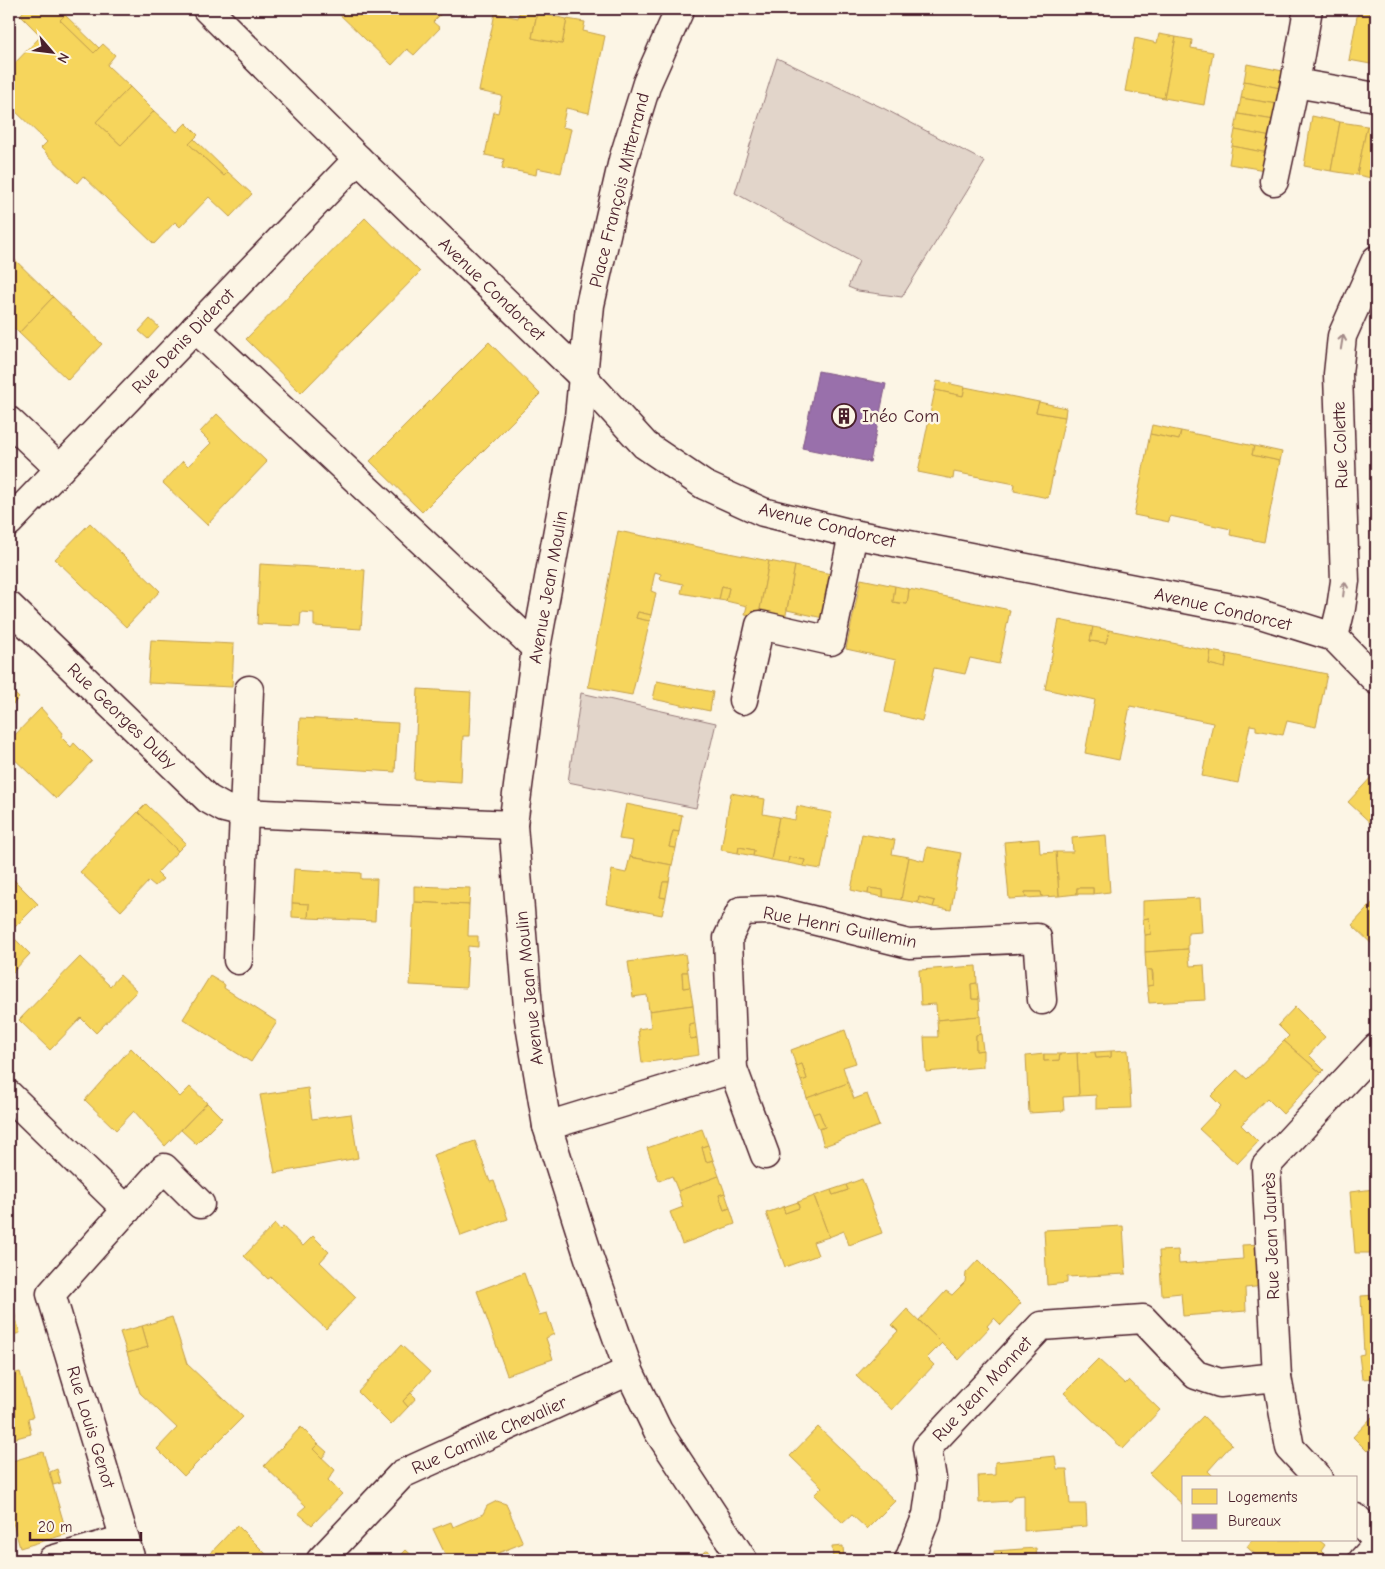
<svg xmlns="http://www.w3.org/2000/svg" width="1385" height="1569" font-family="'Comic Neue',sans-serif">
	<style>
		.green { fill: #e2d5ca; stroke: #967a7a }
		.homes { fill: #f6d55c; stroke: #c29e4d }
		.offices { fill: #9970ab; stroke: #815885 }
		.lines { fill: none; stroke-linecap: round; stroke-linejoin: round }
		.minor-casing { stroke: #4a1f2b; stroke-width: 31 }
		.minor { stroke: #fcf5e5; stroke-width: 28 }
		.oneway { stroke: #a38a88 }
		.labels { text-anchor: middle; stroke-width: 5; stroke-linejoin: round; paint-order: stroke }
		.street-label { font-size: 18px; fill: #4a1f2b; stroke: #fcf5e5 }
		.poi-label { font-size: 18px; fill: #4a1f2b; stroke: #fcf5e5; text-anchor: start }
	</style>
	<rect width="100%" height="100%" fill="#fcf5e5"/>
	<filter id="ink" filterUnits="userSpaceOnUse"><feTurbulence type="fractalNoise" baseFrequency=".02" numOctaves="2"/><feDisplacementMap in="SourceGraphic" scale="10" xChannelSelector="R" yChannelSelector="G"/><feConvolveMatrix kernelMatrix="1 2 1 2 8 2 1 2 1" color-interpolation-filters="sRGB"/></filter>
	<g filter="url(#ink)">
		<g class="green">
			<path d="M777 58 883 108 985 162 902 297 858 291 848 287 859 261 735 193Z"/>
			<path d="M581 693 716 723 696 808 568 782Z"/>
		</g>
		<g class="homes">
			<path d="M26 9H58L65 15 60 20 94 53 103 44 115 55 107 65 130 87 96 122 121 145 154 111 177 132 186 123 198 135 189 144 224 176 228 172 252 194 230 217 209 197 180 227 175 222 154 244 83 176 77 183 41 148 47 142 9 105V63L12 66 41 36 20 15Z"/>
			<path d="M334 9H446L433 22 440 28 414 55 407 49 392 65Z"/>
			<path d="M520 9 537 13 532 38 562 44 567 19 585 22 583 31 605 36 589 113 566 108 562 127 571 129 561 173 537 168 536 175 502 168 504 159 485 155 494 112 498 113 502 96 479 91 495 13 518 18Z"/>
			<path d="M1358 11 1376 14V65L1349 60Z"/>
			<path d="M537 13 567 19 562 44 532 38Z"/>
			<path d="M65 15 99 48 94 53 60 20Z"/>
			<path d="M1159 34 1176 37 1164 98 1125 91 1135 38 1157 43Z"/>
			<path d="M1176 37 1192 40 1191 48 1213 52 1204 105 1164 98Z"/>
			<path d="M1247 64 1283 71 1280 88 1244 81Z"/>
			<path d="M1244 81 1280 88 1277 104 1241 98Z"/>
			<path d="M130 87 154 111 121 145 96 122Z"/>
			<path d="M1241 98 1277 104 1274 120 1238 114Z"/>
			<path d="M1238 114 1274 120 1271 137 1235 130Z"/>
			<path d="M1312 116 1340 122 1331 171 1304 166Z"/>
			<path d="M1340 122 1367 126 1357 175 1331 171Z"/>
			<path d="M1367 126 1376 128V179L1357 175Z"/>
			<path d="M1235 130 1271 137 1268 153 1232 146Z"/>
			<path d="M194 139 228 172 224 176 189 144Z"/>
			<path d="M1232 146 1268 153 1265 170 1229 164Z"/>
			<path d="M365 218 420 272 301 393 246 339Z"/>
			<path d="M9 254 53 297 19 333 9 323Z"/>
			<path d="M53 297 102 344 68 380 19 333Z"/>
			<path d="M150 319 159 327 148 339 139 331Z"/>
			<path d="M489 342 540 394 422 512 370 461Z"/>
			<path d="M937 381 965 387 963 396 935 390Z"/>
			<path d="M965 387 1039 402 1036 412 1065 417 1048 498 1014 491 1015 484 954 472 953 479 918 472 935 390 963 396Z"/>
			<path d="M1039 402 1066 408 1065 417 1036 412Z"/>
			<path d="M217 414 267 462 207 525 163 483 183 461 188 466 211 443 200 432Z"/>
			<path d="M1152 425 1181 431 1179 440 1150 434Z"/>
			<path d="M1181 431 1254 446 1252 455 1280 461 1264 542 1230 535 1231 529 1170 516 1169 522 1134 515 1150 434 1179 440Z"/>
			<path d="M1254 446 1282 452 1280 461 1252 455Z"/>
			<path d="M90 523 160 591 126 627 55 559Z"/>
			<path d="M618 531 769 561 759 615 752 613V615L745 614 747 606 726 601 729 588 722 586 719 600 681 593 683 584 660 579 661 574 655 572 651 591 656 593 651 615 638 612 636 618 650 621 632 695 588 687Z"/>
			<path d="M769 561 795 566 785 620 759 615Z"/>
			<path d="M260 564 365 570 361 629 314 626V613L301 612 300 626 257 624Z"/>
			<path d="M795 566 831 574 823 618 787 610Z"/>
			<path d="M861 579 895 586 893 602 907 604 909 589 1010 610 999 664 970 658 965 674 934 668 922 721 885 712 896 660 846 649Z"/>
			<path d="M722 586 729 588 726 601 719 600Z"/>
			<path d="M895 586 909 589 907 604 893 602Z"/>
			<path d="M638 612 651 615 650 621 636 618Z"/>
			<path d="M1059 620 1093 627 1090 641 1106 643 1109 630 1211 651 1209 664 1225 668 1227 654 1327 674 1316 727 1287 721 1283 735 1256 730V726L1250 725 1238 783 1202 776 1213 723 1130 706 1119 760 1085 753 1095 700 1045 689Z"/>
			<path d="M1093 627 1109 630 1106 643 1090 641Z"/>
			<path d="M151 640 234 644 232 687 148 683Z"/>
			<path d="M1211 651 1227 654 1225 668 1209 664Z"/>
			<path d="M657 681 713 692 710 711 653 699Z"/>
			<path d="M9 688 19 698 9 708Z"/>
			<path d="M418 689 471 692 469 736H463L461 782 414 779Z"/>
			<path d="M41 708 63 733 61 737 71 747 74 743 92 761 56 799 9 754V741Z"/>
			<path d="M300 718 398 723 395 772 297 766Z"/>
			<path d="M1376 772V828L1348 802Z"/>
			<path d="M731 793 765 799 763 814 779 817 771 860 753 856 754 850 739 847 738 853 721 850Z"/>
			<path d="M146 804 186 843 178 851 138 812Z"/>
			<path d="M626 804 682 815 679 832 673 831 669 847 676 848 672 865 630 857 633 841 619 839Z"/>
			<path d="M797 806 832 813 821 869 803 866 805 860 789 857 788 863 771 860 779 817 795 820Z"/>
			<path d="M138 812 178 851 157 873 163 879 155 886 149 881 121 911 80 872Z"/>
			<path d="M673 831 679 832 676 848 669 847Z"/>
			<path d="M862 834 895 840 892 854 909 857 901 900 883 897V890L869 888 868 894 851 890Z"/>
			<path d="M1106 835 1110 892 1093 894V888H1077V894L1059 896 1056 852H1073L1072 838Z"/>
			<path d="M1039 839 1040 853 1056 852 1059 896 1042 897 1041 892H1025L1026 898 1009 899 1004 842Z"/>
			<path d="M739 847 754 850 753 856 738 853Z"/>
			<path d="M927 847 961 853 951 910 933 907 935 901 919 897 918 903 901 900 909 857 924 861Z"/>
			<path d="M630 857 672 865 669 882H663L660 897 666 898 662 915 606 904 612 870 626 873Z"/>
			<path d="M789 857 805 860 803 866 788 863Z"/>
			<path d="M294 869 361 873V879H377L375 921 308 918 309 904 292 903Z"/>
			<path d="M9 875 38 904 9 933 30 954 9 976Z"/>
			<path d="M663 882H669L666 898 660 897Z"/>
			<path d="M414 886 470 888 469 905 414 902Z"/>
			<path d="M869 888 883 890V897L868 894Z"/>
			<rect x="1077" y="888" width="16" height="6"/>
			<path d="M1025 892H1041L1042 897 1026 898Z"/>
			<path d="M919 897 935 901 933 907 918 903Z"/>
			<path d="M1200 898 1202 932 1188 933V949L1145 952V935L1151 934 1149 918 1143 919V901Z"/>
			<path d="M1376 899V948L1352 925Z"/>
			<path d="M414 902 469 905 468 936H478V947L468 946 466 988 410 985Z"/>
			<path d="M292 903 309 904 308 918 292 917Z"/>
			<path d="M1149 918 1151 934 1145 935 1143 919Z"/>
			<path d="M1188 949 1190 966 1204 965 1206 1000 1149 1003 1147 986 1153 985V974L1152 970H1146L1145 952Z"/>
			<path d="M685 954 688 972H682L683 988 690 987 693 1005 649 1011 647 995 633 997 628 962Z"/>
			<path d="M80 957 110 986 120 975 137 991 96 1033 81 1018 50 1050 19 1020Z"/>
			<path d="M976 966 977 983 971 984 972 999H979L980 1016 937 1020 936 1004 921 1005 919 970Z"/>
			<path d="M1146 970H1152L1153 985 1147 986Z"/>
			<path d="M682 972H688L690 987 683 988Z"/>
			<path d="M210 976 225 985 224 988 277 1022 251 1062 183 1019Z"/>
			<path d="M977 983 979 999H972L971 984Z"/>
			<path d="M693 1005 695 1023 689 1024 690 1039 697 1038 699 1055 642 1063 638 1029 651 1027 649 1011Z"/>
			<path d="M1295 1007 1325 1037 1309 1055 1324 1070 1321 1073 1284 1041 1289 1036 1278 1025Z"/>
			<path d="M980 1016 981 1034 976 1035V1051L983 1050V1067L926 1072 924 1037H938L937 1020Z"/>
			<path d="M695 1023 697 1038 690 1039 689 1024Z"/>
			<path d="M845 1030 856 1063 843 1067 848 1083 807 1098 801 1081 807 1079 802 1064 796 1066 791 1050Z"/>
			<path d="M981 1034 983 1050 976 1051V1035Z"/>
			<path d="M1284 1041 1321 1073 1283 1114 1267 1098 1241 1125 1258 1142 1237 1164 1199 1129 1221 1106 1211 1096 1237 1070 1247 1079Z"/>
			<path d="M131 1048 180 1097 190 1087 207 1103 165 1146 134 1111 116 1130 85 1100Z"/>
			<path d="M1128 1050 1131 1108 1096 1109V1095L1079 1096 1077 1053 1095 1052 1096 1058 1111 1057V1051Z"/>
			<path d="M1111 1051V1057L1096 1058 1095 1052Z"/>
			<path d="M1077 1053 1079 1096 1063 1097 1064 1111 1029 1113 1026 1056 1044 1054V1061L1059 1060 1060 1054Z"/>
			<path d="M1044 1054H1060L1059 1060 1044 1061Z"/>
			<path d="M802 1064 807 1079 801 1081 796 1066Z"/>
			<path d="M848 1083 854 1099 867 1094 879 1126 824 1146 819 1129 825 1127 819 1112 813 1114 807 1098Z"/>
			<path d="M308 1088 312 1119 351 1114 358 1158 275 1173 260 1095Z"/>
			<path d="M207 1103 222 1118 196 1144 181 1130Z"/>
			<path d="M819 1112 825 1127 819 1129 813 1114Z"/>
			<path d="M702 1129 708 1145 702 1147 706 1162 713 1160 719 1176 678 1191 672 1176 659 1181 647 1148Z"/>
			<path d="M475 1141 490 1182 494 1181 508 1219 461 1236 433 1155Z"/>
			<path d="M708 1145 713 1160 706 1162 702 1147Z"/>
			<path d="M1373 1170H1376V1253H1355L1350 1192 1374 1189Z"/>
			<path d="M719 1176 725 1193 719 1195 724 1210 730 1208 735 1224 682 1244 670 1212 683 1207 678 1191Z"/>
			<path d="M862 1179 882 1233 849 1245 844 1231 829 1237 814 1196 831 1190 833 1195 848 1190 846 1185Z"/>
			<path d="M846 1185 848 1190 833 1195 831 1190Z"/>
			<path d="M725 1193 730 1208 724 1210 719 1195Z"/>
			<path d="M814 1196 829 1237 813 1242 818 1255 785 1267 766 1213 783 1207 785 1213 799 1208 798 1202Z"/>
			<path d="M798 1202 799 1208 785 1213 783 1207Z"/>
			<path d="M275 1224 280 1230 283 1227 303 1246 313 1236 329 1252 320 1262 356 1297 326 1329 271 1277 268 1279 244 1256Z"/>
			<path d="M1123 1226 1126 1274 1067 1277V1283L1047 1285 1044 1230Z"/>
			<path d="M1262 1244 1265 1286 1245 1288 1246 1311 1183 1316 1181 1293 1162 1295 1159 1251 1178 1250 1179 1264 1243 1259 1242 1245Z"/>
			<path d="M978 1260 1021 1303 1001 1325 994 1318 987 1326 989 1328 959 1360 919 1320 946 1291 952 1295 965 1282 966 1273Z"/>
			<path d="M524 1273 539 1315 547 1313 554 1334 546 1338 553 1359 507 1375 477 1291Z"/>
			<path d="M9 1294 20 1333 9 1336Z"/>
			<path d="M1376 1295V1378L1362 1379 1359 1355 1364 1354 1361 1296Z"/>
			<path d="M907 1309 942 1343 927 1358 934 1365 892 1410 856 1376 898 1331 892 1325Z"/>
			<path d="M172 1317 187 1364 243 1417 184 1476 157 1449 177 1428 140 1393 127 1353 148 1347 142 1326Z"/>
			<path d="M142 1326 148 1347 127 1353 120 1332Z"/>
			<path d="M401 1345 430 1372 403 1401 408 1407 391 1425 358 1392Z"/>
			<path d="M1098 1359 1125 1384 1129 1380 1160 1410 1123 1449 1064 1393Z"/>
			<path d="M20 1372 33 1417 28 1418 31 1434 9 1440V1375Z"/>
			<path d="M411 1393 416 1398 408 1407 403 1401Z"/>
			<path d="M1376 1413V1453L1370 1448 1367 1451 1353 1437Z"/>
			<path d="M1203 1416 1232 1444 1208 1471 1215 1478H1184V1506L1149 1473Z"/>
			<path d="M301 1427 318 1444 313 1449 335 1470 328 1480 342 1494 312 1525 298 1513 306 1506 264 1466Z"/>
			<path d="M818 1427 895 1501 867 1529 852 1515 843 1523 814 1495 822 1487 790 1456Z"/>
			<path d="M318 1444 327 1452 322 1458 313 1449Z"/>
			<path d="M43 1452 67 1534 20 1548 9 1508V1462Z"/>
			<path d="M1055 1456 1057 1469H1067L1070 1504H1086L1087 1526 1024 1531V1495L1014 1496 1010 1501 979 1503 978 1476 995 1475V1462Z"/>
			<path d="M57 1469 61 1483 53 1485 50 1472Z"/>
			<path d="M497 1501 506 1504 523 1543 481 1560H448L433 1529 451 1522 453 1527 483 1514 487 1506Z"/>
			<path d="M237 1525 272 1560H204Z"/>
			<path d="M1252 1540H1319L1325 1545 1321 1551 1330 1560H1261L1247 1547Z"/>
			<path d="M843 1546 844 1560H833L832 1547Z"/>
			<path d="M1036 1548 1037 1560H995L994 1551Z"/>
			<path d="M406 1550 417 1560H396Z"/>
			<path d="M708 1550 715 1560H693Z"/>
		</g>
		<path class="offices" d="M818 371 886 384 870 462 802 448Z"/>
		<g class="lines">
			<defs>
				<g id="minor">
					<path d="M207 9 358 159 582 376 645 445 704 485 763 512 853 534 1257 613 1334 637 1376 680"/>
					<path d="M680 9 647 83 623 160 590 305 579 417 536 648 513 825 529 1019 547 1126 589 1258 629 1371 658 1431 743 1560"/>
					<path d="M1308 9 1295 83 1376 97"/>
					<path d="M1274 181 1295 83"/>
					<path d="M195 328 536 648"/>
					<path d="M9 421 60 469"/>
					<path d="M9 522 358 159"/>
					<path d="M9 606 208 799 224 808 244 813 513 825"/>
					<path d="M1334 637 1341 608 1345 581 1338 374 1342 336 1376 260"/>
					<path d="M743 700 760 625 831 641 853 534"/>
					<path d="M238 960 249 690"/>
					<path d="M9 1095 127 1210"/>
					<path d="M547 1126 733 1069"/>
					<path d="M765 1155 733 1069 728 938 741 911 772 910 909 944 1037 938 1042 1000"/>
					<path d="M1318 1478 1290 1448 1277 1377 1266 1166 1376 1048"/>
					<path d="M1356 1518 1376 1539"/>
					<path d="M52 1560 125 1539"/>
					<path d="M131 1560 51 1294 164 1168 200 1204"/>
					<path d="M321 1560 402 1474 629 1371"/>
					<path d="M909 1560 927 1515 932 1479 927 1448 1041 1326 1143 1319 1196 1375 1220 1383 1277 1377"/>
					<path d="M1363 1560 1376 1546"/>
				</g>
			</defs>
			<use href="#minor" class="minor-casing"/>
			<use href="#minor" class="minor"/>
		</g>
		<defs><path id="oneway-shaft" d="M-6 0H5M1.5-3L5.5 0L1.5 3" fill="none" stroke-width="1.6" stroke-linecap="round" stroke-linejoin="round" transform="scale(1.25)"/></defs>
		<g class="oneway">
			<use href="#oneway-shaft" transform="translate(1342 342) rotate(-81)"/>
			<use href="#oneway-shaft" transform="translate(1344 589) rotate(-83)"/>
		</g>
	</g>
	<defs>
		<symbol id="building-ring" viewBox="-11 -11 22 22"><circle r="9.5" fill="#fcf5e5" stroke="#4a1f2b" stroke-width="1.5"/><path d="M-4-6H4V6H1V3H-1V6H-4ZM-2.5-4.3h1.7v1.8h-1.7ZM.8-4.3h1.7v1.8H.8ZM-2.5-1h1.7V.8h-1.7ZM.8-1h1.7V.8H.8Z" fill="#4a1f2b"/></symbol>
	</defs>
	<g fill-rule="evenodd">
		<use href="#building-ring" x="830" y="402" width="28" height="28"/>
	</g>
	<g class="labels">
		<g class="street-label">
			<text transform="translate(619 190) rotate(-76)" y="6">Place François Mitterrand</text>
			<text transform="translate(492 289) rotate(44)" y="6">Avenue Condorcet</text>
			<text transform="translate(183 341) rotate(-46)" y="6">Rue Denis Diderot</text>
			<text transform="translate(1340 445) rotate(-92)" y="6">Rue Colette</text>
			<text transform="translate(827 525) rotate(14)" y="6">Avenue Condorcet</text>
			<text transform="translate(548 587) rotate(-80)" y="6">Avenue Jean Moulin</text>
			<text transform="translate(1223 609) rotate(13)" y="6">Avenue Condorcet</text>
			<text transform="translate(122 716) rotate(44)" y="6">Rue Georges Duby</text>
			<text transform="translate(840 927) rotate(11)" y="6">Rue Henri Guillemin</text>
			<text transform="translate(529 988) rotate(-96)" y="6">Avenue Jean Moulin</text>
			<text transform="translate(1271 1236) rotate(-92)" y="6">Rue Jean Jaurès</text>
			<text transform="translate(982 1389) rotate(-47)" y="6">Rue Jean Monnet</text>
			<text transform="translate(91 1427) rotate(73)" y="6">Rue Louis Genot</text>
			<text transform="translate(489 1435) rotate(-24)" y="6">Rue Camille Chevalier</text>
		</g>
		<g class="poi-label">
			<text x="862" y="422">Inéo Com</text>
		</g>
	</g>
	<rect width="1385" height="1569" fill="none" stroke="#fcf5e5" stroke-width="30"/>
	<rect x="15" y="15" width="1355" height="1539" fill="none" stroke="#4a1f2b" stroke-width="2" filter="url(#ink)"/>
	<rect x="1182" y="1476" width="175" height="65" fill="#fcf5e5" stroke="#b59f9b"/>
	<rect x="1192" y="1489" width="25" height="15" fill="#f6d55c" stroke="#b59f9b"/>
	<text x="1228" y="1502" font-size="15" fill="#4a1f2b">Logements</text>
	<rect x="1192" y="1514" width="25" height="15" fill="#9970ab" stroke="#b59f9b"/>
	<text x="1228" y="1526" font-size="15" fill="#4a1f2b">Bureaux</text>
	<g transform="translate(52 52) rotate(118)" stroke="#fcf5e5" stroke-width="4" paint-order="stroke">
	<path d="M0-4L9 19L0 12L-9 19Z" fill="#4a1f2b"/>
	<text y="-8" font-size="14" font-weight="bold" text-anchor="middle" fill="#4a1f2b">N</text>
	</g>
	<path d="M30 1532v8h111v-8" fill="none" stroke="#4a1f2b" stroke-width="2.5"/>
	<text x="38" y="1532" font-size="15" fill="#4a1f2b" stroke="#fcf5e5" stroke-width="4" paint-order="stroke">20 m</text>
</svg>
